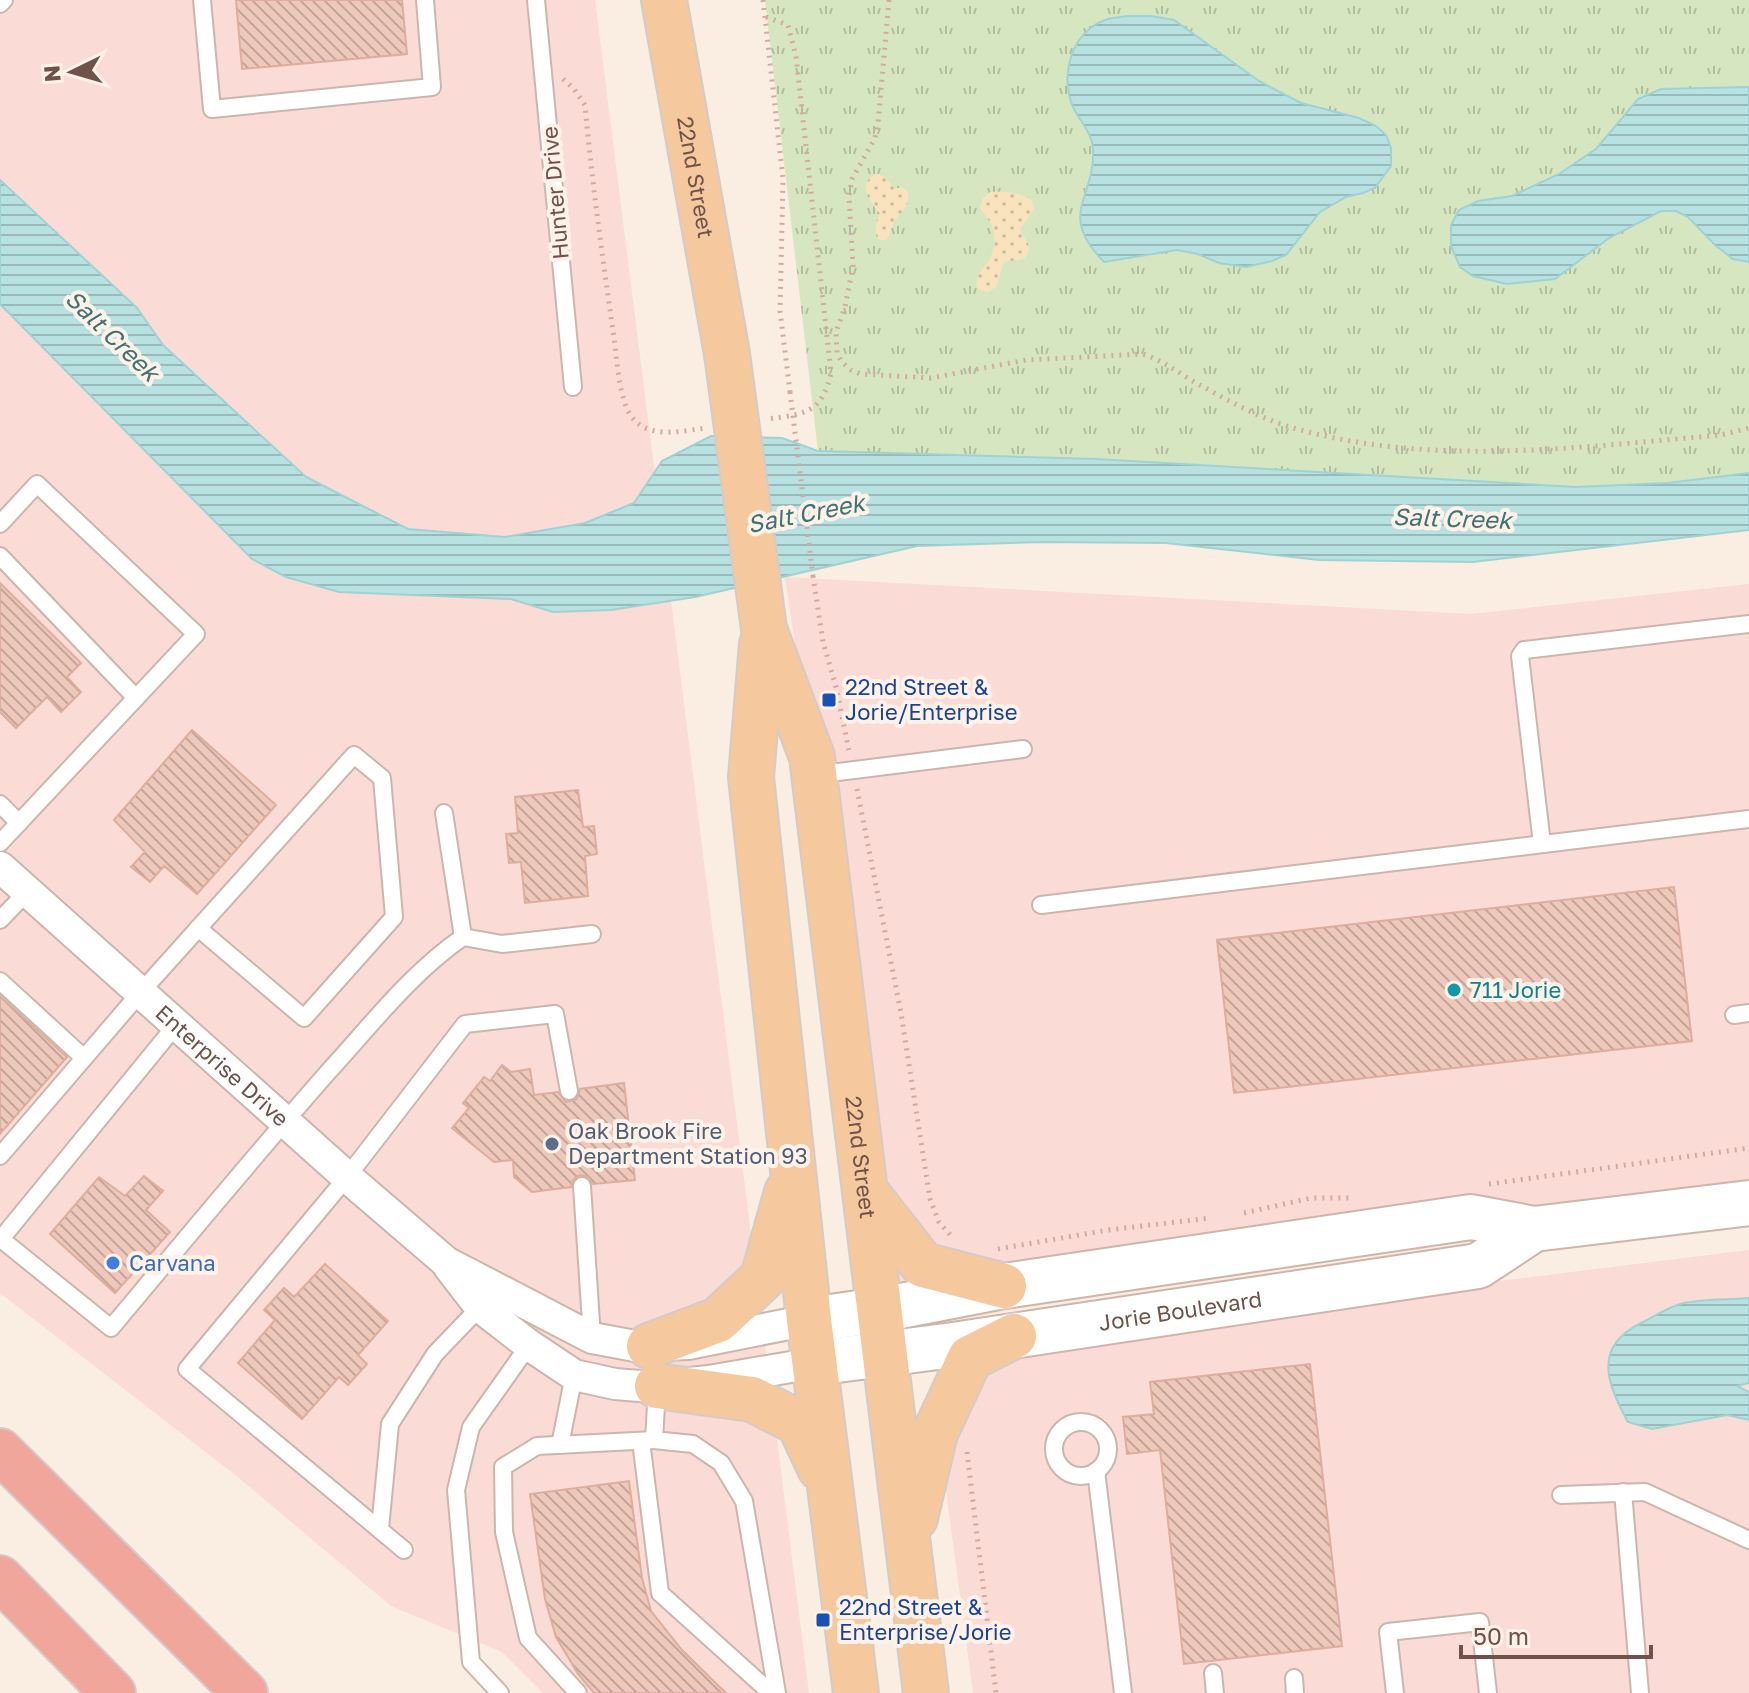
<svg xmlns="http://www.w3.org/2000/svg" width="1749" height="1693" font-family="'Golos Text',sans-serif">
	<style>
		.commercial { fill: #fadbd5 }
		.grass { fill: url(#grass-tufts) }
		.sand { fill: url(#sand-dots) }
		.water { fill: url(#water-rules); stroke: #9fd2d3; stroke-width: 2 }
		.building { fill: url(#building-back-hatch); stroke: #dfad9c; stroke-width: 2 }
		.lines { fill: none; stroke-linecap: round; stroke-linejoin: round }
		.lane-casing { stroke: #ccb6ac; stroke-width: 20 }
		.street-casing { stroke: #ccb6ac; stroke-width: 34 }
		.secondary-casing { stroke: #cfb5a9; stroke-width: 48 }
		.primary-casing { stroke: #d4cbc9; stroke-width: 48 }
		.highway-casing { stroke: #d4cbc9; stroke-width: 48 }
		.path { stroke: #d2ab9f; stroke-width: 5; stroke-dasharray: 2 6; stroke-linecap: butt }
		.lane { stroke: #fff; stroke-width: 16 }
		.street { stroke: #fff; stroke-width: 30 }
		.secondary { stroke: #fff; stroke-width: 44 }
		.primary { stroke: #f5c89d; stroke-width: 44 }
		.highway { stroke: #f1a69c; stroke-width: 44 }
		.primary-bridge-casing { stroke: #d4cbc9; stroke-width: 48; stroke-linecap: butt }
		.path-bridge { stroke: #d2ab9f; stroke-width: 5; stroke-dasharray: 2 6; stroke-linecap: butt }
		.primary-bridge { stroke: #f5c89d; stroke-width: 44 }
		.transit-dot { fill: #1a4fb4; stroke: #fef1e7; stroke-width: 3 }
		.culture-dot { fill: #0f9aa8; stroke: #fef1e7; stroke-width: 3 }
		.service-dot { fill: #5c6f8a; stroke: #fef1e7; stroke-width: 3 }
		.shop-dot { fill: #3f7fe0; stroke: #fef1e7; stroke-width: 3 }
		.labels { text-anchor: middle; stroke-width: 8; stroke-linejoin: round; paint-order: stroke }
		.street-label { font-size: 22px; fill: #6f524a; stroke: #fef1e7 }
		.transit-label { font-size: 22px; fill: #164399; stroke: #fef1e7; text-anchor: start }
		.culture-label { font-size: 22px; fill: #0d838f; stroke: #fef1e7; text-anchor: start }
		.service-label { font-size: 22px; fill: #4e5e75; stroke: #fef1e7; text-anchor: start }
		.shop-label { font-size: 22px; fill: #366cbe; stroke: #fef1e7; text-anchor: start }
		.water-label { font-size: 24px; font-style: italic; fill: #407375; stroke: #fef1e7 }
	</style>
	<defs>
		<pattern id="grass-tufts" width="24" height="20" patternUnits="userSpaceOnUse" patternTransform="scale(2)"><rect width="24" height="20" fill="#d5e6c1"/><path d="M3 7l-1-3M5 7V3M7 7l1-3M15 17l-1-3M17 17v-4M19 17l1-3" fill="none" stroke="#b1bd9f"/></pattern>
		<pattern id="sand-dots" width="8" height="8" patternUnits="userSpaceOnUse" patternTransform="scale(2)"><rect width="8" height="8" fill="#f8e3be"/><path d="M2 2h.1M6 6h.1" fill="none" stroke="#cdbb9c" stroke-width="1.8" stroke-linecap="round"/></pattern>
		<pattern id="water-rules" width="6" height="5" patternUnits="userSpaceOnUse" patternTransform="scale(2)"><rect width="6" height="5" fill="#b8e2e2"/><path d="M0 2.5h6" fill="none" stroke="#9abab9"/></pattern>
		<pattern id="building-back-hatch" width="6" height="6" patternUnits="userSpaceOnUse" patternTransform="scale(2)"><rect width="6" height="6" fill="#eec8bb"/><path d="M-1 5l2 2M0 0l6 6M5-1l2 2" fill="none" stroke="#c5a59a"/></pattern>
	</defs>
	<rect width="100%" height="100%" fill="#faede1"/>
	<g class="commercial">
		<path d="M0 0H595L809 1693H543L502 1652 391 1606 238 1477 0 1293Z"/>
		<path d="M785 577 1471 614 1749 584V1188L890 1283Z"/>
		<path d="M1749 1250V1693H973L943 1468 956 1396 1008 1357 1410 1292Z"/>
	</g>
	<path class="grass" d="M765 0H1749V473L1668 483 1576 487 1096 459 818 451Z"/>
	<g class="sand">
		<path d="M878 174 885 177 894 188H905L908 192C909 211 902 209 894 222 890 228 892 234 886 240H880L876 236V223L880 213C868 202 856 180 878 174Z"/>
		<path d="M990 192C1005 191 1019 192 1032 200L1034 209 1020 229C1025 243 1035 244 1024 259L1004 262 996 287 988 292 978 289 976 285 978 275 990 259 995 244 992 225 980 208 983 198Z"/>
	</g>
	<g class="water">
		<path d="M1129 16H1151L1174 20 1259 81 1301 103 1359 118 1376 126 1386 135 1391 148V166L1375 188 1363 193 1346 197 1320 212 1286 255 1272 261 1246 267 1219 263 1198 254 1177 250 1104 262C1056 213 1096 199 1093 148 1092 133 1080 121 1074 109 1059 78 1070 33 1105 20 1112 17 1122 17 1129 16Z"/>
		<path d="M1749 87V262L1733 259 1715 245 1688 217 1676 211H1661L1609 238 1555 279 1507 284 1473 276 1460 267 1451 246V225L1459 210 1478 201 1512 196 1559 174 1596 149 1638 99 1661 89Z"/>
		<path d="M0 180 137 308 163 345 306 477 408 529 505 537 585 523 634 503 662 461 711 436 782 438 818 451 1096 459 1576 487 1668 483 1749 473V530L1473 562 1319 560 1166 543 1043 542 917 546 695 597 611 610 553 612 511 599 339 592 286 577 252 559 0 304Z"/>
		<path d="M1749 1298V1383L1737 1386 1749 1392V1420L1727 1415 1652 1429 1628 1422C1606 1382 1593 1347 1641 1323 1653 1317 1667 1308 1680 1304 1701 1299 1727 1300 1749 1298Z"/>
	</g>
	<g class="building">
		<path d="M236 0H402L407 54 242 69Z"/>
		<path d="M0 583 81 663 67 677 81 692 61 712 47 697 16 728 0 712Z"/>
		<path d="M192 730 276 805 197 894 164 866 150 882 131 867 145 852 114 820Z"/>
		<path d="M578 790 583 827 594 826 597 854 585 856 588 896 525 903 521 862 509 863 506 834 518 833 515 797Z"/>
		<path d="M1674 887 1692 1041 1234 1093 1217 940Z"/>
		<path d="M0 996 67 1057 0 1134Z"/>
		<path d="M502 1065 511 1072 530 1069 534 1095 558 1092 566 1102 577 1099 580 1089 624 1083 635 1180 593 1184 588 1177 580 1175 573 1180 571 1187 532 1192 514 1177 513 1160 494 1162 452 1128 469 1108 463 1103 484 1077 490 1081Z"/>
		<path d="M144 1176 163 1191 146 1210 170 1232 115 1293 50 1234 99 1177 125 1196Z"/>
		<path d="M325 1264 388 1321 358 1355 367 1364 348 1385 339 1377 302 1419 238 1363 275 1320 264 1310 284 1288 294 1297Z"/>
		<path d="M1310 1364 1342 1646 1184 1664 1160 1450 1127 1454 1123 1417 1154 1414 1150 1382Z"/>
		<path d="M629 1481 642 1578 651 1611 682 1650 726 1693H594L578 1674 556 1637 545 1599 530 1494Z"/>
	</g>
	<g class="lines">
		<defs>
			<g id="lane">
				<path d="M202 0 212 109 432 87 425 0"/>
				<path d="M536 0 573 387"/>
				<path d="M0 4 4 0"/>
				<path d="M0 524 37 484 196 634 0 843"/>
				<path d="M0 556 136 698"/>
				<path d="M814 775 1023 749"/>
				<path d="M0 804 19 823"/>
				<path d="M1542 844 1520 656 1524 650 1749 624"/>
				<path d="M1041 905 1749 819"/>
				<path d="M0 920 27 892"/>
				<path d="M463 937 502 944 592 934"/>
				<path d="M0 981 84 1058"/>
				<path d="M1734 1015 1749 1013"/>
				<path d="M176 1025 1 1239 111 1328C183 1242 255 1155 329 1071 372 1024 411 973 463 937L444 813"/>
				<path d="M0 1156 140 993 354 755 382 778 394 917 304 1018 198 928"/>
				<path d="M582 1186 592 1338"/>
				<path d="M657 1388 654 1440 693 1444 721 1463 744 1501 777 1693"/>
				<circle cx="1081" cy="1449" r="27"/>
				<path d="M641 1441 660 1593 771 1693"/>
				<path d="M560 1445 574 1375"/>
				<path d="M1096 1471 1123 1693"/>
				<path d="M1623 1492 1640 1693"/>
				<path d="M1561 1495 1645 1492 1749 1540"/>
				<path d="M380 1529 390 1424 435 1354 480 1307"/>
				<path d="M404 1550 187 1369 347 1177 465 1024 555 1014 569 1091"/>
				<path d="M1213 1673 1215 1693"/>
				<path d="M1294 1678 1295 1693"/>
				<path d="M500 1693 471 1662 456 1490 471 1427 529 1345"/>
				<path d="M578 1693 528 1638 504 1532 503 1467 537 1446 654 1440"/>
				<path d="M1395 1693 1388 1632 1480 1622 1488 1693"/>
			</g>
			<g id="street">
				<path id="s1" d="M0 867 347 1177 446 1262 592 1338 635 1346 688 1344 809 1320"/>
				<path d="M449 1267 480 1307 529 1345 574 1375 615 1384 652 1387 709 1381 814 1363"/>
			</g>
			<g id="secondary">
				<path d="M809 1320 880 1310 1004 1286 1471 1217 1534 1229 1749 1203"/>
				<path id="s2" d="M814 1363 953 1345 1478 1266 1534 1229"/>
			</g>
			<g id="primary">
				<path id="s3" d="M664 0 727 354"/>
				<path id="s4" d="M764 629 812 757 926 1693"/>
				<path d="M762 644 751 777 809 1320 856 1693"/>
				<path d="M865 1191 923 1265 1004 1286"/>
				<path d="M649 1346 718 1320 763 1278 787 1192"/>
				<path d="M657 1386 752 1399 799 1423 820 1468"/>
				<path d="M915 1518 935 1433 970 1358 1014 1336"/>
			</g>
			<g id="highway">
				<path d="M0 1451 245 1693"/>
				<path d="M0 1578 113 1693"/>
			</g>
		</defs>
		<use href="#lane" class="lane-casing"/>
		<use href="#street" class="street-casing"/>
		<use href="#secondary" class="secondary-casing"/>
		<use href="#primary" class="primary-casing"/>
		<use href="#highway" class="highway-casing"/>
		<g class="path">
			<path d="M763 0 783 179 780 311 790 392"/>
			<path d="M889 0 878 124 875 138 852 179 849 196 853 266 845 307 836 332 837 353 841 361 851 370 861 374 931 378 1026 360 1143 354C1161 360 1175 370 1191 380 1222 397 1256 417 1290 427 1430 468 1579 447 1721 435L1749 428"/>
			<path d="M766 17 788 25 796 56 831 373C822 414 804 414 767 419"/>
			<path d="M563 79 574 89 585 105C592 183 603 261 614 338 617 359 619 399 631 416 648 440 681 431 706 428"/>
			<path d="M813 576 823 642 836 687 849 751"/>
			<path d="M857 789 901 1013 930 1199 939 1222 952 1237"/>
			<path d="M1489 1184 1749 1148"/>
			<path d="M1244 1213 1311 1198H1352"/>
			<path d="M998 1249 1108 1230 1210 1218"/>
			<path d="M967 1452 996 1693"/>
		</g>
		<use href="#lane" class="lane"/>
		<use href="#street" class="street"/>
		<use href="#secondary" class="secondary"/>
		<use href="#primary" class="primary"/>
		<use href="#highway" class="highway"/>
		<defs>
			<path id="primary-bridge" d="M727 354 764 629"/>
		</defs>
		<use href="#primary-bridge" class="primary-bridge-casing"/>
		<path class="path-bridge" d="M790 392 813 576"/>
		<use href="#primary-bridge" class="primary-bridge"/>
	</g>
	<g class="transit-dot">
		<rect x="821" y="692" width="16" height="16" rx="4"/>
		<rect x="815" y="1612" width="16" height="16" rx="4"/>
	</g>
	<circle class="culture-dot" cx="1454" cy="990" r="8"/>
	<circle class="service-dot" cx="552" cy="1144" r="8"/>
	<circle class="shop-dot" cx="113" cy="1263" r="8"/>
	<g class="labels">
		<g class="street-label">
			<text dy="8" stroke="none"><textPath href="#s3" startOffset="180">22nd Street</textPath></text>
			<text transform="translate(555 193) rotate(-95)" y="8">Hunter Drive</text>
			<text dy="8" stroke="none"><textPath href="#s1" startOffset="298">Enterprise Drive</textPath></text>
			<text dy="8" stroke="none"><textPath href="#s4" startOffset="540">22nd Street</textPath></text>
			<text dy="8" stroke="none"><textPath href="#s2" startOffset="370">Jorie Boulevard</textPath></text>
		</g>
		<g class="transit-label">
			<text x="845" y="695">22nd Street &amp;<tspan x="845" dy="25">Jorie/Enterprise</tspan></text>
			<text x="839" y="1615">22nd Street &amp;<tspan x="839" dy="25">Enterprise/Jorie</tspan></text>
		</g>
		<g class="culture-label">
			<text x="1470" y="998">711 Jorie</text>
		</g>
		<g class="service-label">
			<text x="568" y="1139">Oak Brook Fire<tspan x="568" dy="25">Department Station 93</tspan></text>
		</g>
		<g class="shop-label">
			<text x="129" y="1271">Carvana</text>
		</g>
		<g class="water-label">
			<text transform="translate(112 336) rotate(44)" y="8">Salt Creek</text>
			<text transform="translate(806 514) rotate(-11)" y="8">Salt Creek</text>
			<text transform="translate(1452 519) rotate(2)" y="8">Salt Creek</text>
		</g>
	</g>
	<g transform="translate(72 72) rotate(265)" stroke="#fef1e7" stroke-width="6" paint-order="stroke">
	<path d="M0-6L14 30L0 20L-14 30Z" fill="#6f524a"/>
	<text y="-12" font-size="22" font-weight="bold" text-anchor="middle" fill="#6f524a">N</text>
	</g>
	<path d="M1461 1645v12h190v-12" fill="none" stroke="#6f524a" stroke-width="4"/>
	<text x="1473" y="1645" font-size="24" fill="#6f524a" stroke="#fef1e7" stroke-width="6" paint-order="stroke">50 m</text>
</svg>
